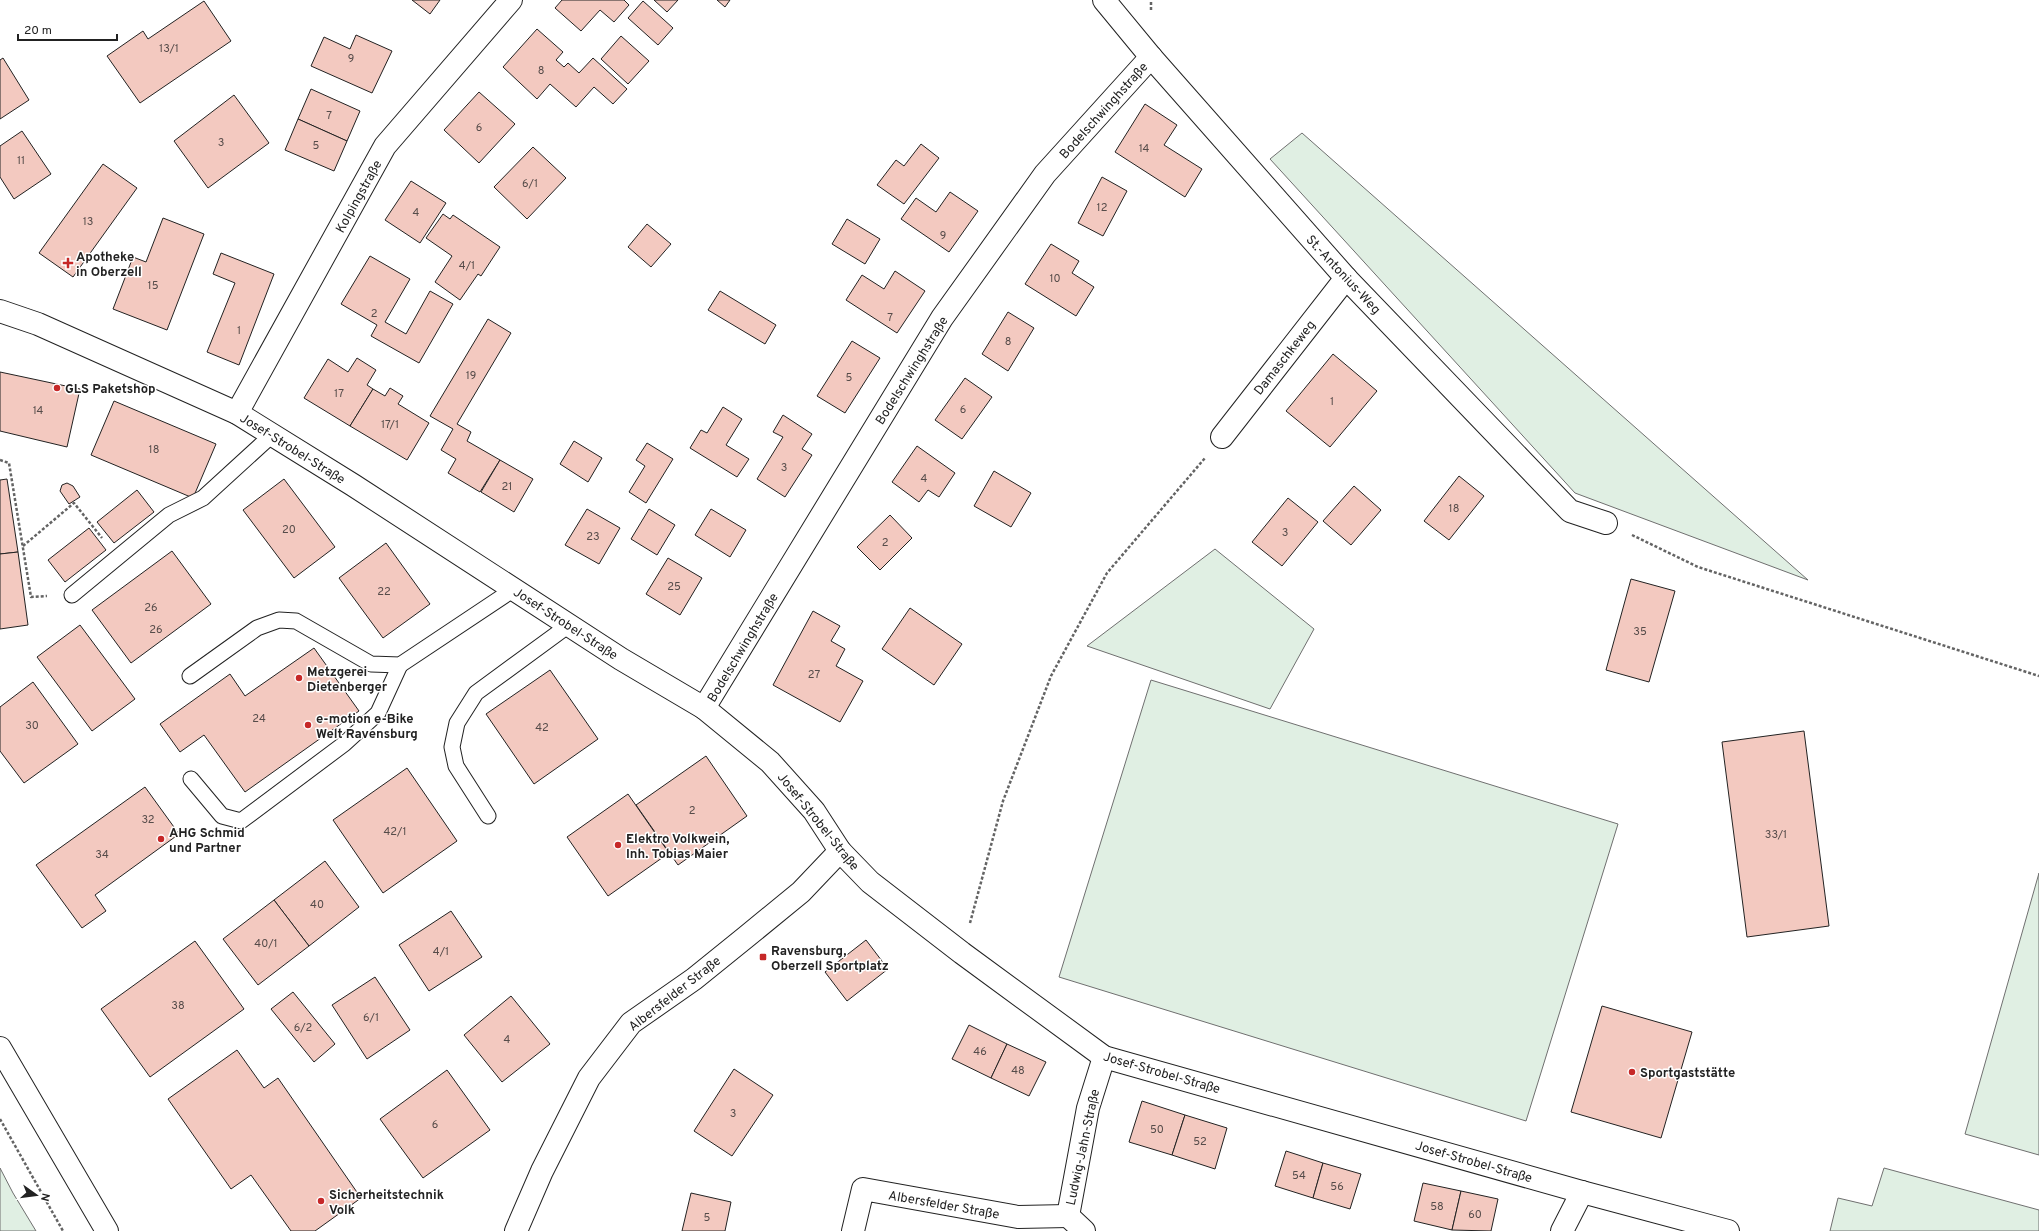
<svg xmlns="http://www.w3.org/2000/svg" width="2039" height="1231" font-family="Overpass,sans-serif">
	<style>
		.green { fill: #e0efe3; stroke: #6f6f6f }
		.building { fill: #f3c9c0; stroke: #222 }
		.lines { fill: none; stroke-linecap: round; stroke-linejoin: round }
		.lane-casing { stroke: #222; stroke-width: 17 }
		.street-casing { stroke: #222; stroke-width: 24 }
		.secondary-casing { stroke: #222; stroke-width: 24 }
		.path { stroke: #646464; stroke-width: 2.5; stroke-dasharray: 3 2; stroke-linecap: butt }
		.lane { stroke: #fff; stroke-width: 15 }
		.street { stroke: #fff; stroke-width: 22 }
		.secondary { stroke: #fff; stroke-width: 22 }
		.poi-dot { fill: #c62828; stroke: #fff; stroke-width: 1.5 }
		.labels { text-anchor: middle; stroke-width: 3; stroke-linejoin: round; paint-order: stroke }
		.number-label { font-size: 11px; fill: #564c4a }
		.street-label { font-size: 13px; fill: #222; stroke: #fff }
		.poi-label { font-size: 13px; font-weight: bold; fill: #222; stroke: #fff; text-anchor: start }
	</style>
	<rect width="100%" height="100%" fill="#fff"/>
	<g class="green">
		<path d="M1302 133 1808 580 1575 493 1270 159Z"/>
		<path d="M1215 549 1314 629 1270 709 1087 646Z"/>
		<path d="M1151 680 1618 824 1526 1121 1059 977Z"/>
		<path d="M2039 873V1155L1965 1134Z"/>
		<path d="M0 1168 13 1193 36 1231H0Z"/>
		<path d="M1884 1168 2039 1210V1231H1830L1838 1198 1872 1206Z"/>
	</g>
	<g class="building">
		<path d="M412 0H440L430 14Z"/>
		<path d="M562 0H624L629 5 614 22 600 10 581 31 555 8Z"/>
		<path d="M654 0H678L667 12Z"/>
		<path d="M717 0H730L725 7Z"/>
		<path d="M204 1 231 41 140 103 107 56 143 31 148 39Z"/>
		<path d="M643 1 673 28 658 45 628 18Z"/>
		<path d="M537 29 563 52 556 60 564 67 568 63 579 73 593 58 627 89 613 104 594 87 576 107 550 84 537 99 503 67Z"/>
		<path d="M356 35 392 51 372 93 311 66 324 37 350 49Z"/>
		<path d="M621 36 649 61 628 84 601 59Z"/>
		<path d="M3 58 29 100 0 119V60Z"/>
		<path d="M311 89 360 111 347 141 298 119Z"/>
		<path d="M479 92 515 124 479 163 444 130Z"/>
		<path d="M234 95 269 143 208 188 174 141Z"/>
		<path d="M1145 104 1177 125 1164 145 1202 169 1185 197 1115 152Z"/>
		<path d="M298 119 347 141 334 171 285 150Z"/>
		<path d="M22 131 51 174 14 199 0 177V146Z"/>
		<path d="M921 144 939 158 904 204 877 185 896 160 904 166Z"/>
		<path d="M533 147 566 178 527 219 494 187Z"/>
		<path d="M103 164 137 188 73 277 39 253Z"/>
		<path d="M1102 177 1127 191 1103 236 1078 223Z"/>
		<path d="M411 181 446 203 420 243 385 220Z"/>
		<path d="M950 192 978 211 949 252 901 219 916 198 936 212Z"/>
		<path d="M443 214 450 219 453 215 500 247 481 276 478 274 460 300 435 282 452 256 426 238Z"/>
		<path d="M163 218 204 234 167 330 113 309 133 257 146 262Z"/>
		<path d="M847 219 880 239 865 264 832 244Z"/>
		<path d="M647 224 671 244 651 267 628 247Z"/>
		<path d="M1051 244 1079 261 1072 273 1094 287 1076 316 1025 284Z"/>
		<path d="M221 253 274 274 239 365 207 352 235 283 213 274Z"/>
		<path d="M370 256 410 279 385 322 406 334 430 291 453 304 419 363 371 336 377 325 341 304Z"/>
		<path d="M895 271 925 291 897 333 846 300 862 275 884 289Z"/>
		<path d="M720 291 776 325 765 344 708 310Z"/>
		<path d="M1008 312 1034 328 1008 371 982 354Z"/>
		<path d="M488 319 511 333 457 424 471 432 467 441 500 460 480 492 448 473 456 459 441 450 453 429 430 416Z"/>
		<path d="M852 341 880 358 845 413 817 396Z"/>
		<path d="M1333 354 1377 391 1330 447 1286 411Z"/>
		<path d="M357 358 376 370 367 385 373 389 350 426 304 398 328 359 348 372Z"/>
		<path d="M0 372 80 389 67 447 0 431Z"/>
		<path d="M965 378 992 397 962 439 935 420Z"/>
		<path d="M390 388 403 396 398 404 429 423 407 460 350 426 373 389 385 396Z"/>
		<path d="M114 401 216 444 193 498 91 455Z"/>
		<path d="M723 407 742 419 726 445 749 459 737 477 690 448 701 430 707 433Z"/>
		<path d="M783 415 812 434 802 449 812 455 785 497 757 479 783 437 773 432Z"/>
		<path d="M574 441 602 458 588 482 560 464Z"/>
		<path d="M647 443 673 459 646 503 629 492 645 466 636 460Z"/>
		<path d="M917 446 955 473 939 497 928 490 919 502 892 482Z"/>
		<path d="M500 460 533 479 514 512 481 492Z"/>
		<path d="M994 471 1031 493 1011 527 974 506Z"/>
		<path d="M1459 476 1484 496 1449 540 1424 521Z"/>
		<path d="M7 479 18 552 0 554V480Z"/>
		<path d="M284 479 335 547 294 578 243 510Z"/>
		<path d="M67 483 73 486 80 497 69 504 60 491 62 485Z"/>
		<path d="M1354 486 1381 510 1351 545 1323 521Z"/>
		<path d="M137 490 154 512 114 543 97 522Z"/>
		<path d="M1288 498 1318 522 1282 566 1252 542Z"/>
		<path d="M587 509 620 528 599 564 565 545Z"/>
		<path d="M649 509 675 525 657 555 631 539Z"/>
		<path d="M711 509 746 530 730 557 695 535Z"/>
		<path d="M890 515 912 538 880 570 857 547Z"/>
		<path d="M89 528 106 550 65 582 48 560Z"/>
		<path d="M386 543 430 604 383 638 339 578Z"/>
		<path d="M172 551 211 604 131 663 92 610Z"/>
		<path d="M18 552 28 625 0 629V554Z"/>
		<path d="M668 558 702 578 680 615 646 594Z"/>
		<path d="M1631 579 1675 591 1649 682 1606 670Z"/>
		<path d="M910 608 962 644 934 685 882 649Z"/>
		<path d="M813 611 840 626 831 641 845 649 836 666 863 681 840 722 773 685Z"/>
		<path d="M80 625 135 699 92 731 37 657Z"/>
		<path d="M314 648 359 711 245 792 204 735 180 752 160 724 230 674 245 696Z"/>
		<path d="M550 670 598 739 534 784 486 714Z"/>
		<path d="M33 682 78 744 24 783 0 751V707Z"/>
		<path d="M1804 731 1829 926 1747 937 1722 742Z"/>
		<path d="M706 756 747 816 678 865 636 805Z"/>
		<path d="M407 768 457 841 383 893 333 820Z"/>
		<path d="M145 787 179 834 95 895 106 911 82 928 36 865Z"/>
		<path d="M628 794 669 853 608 896 567 837Z"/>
		<path d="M325 861 359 907 309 946 274 900Z"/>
		<path d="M274 900 309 946 258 985 223 939Z"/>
		<path d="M451 911 482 957 429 991 399 945Z"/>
		<path d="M866 940 888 969 847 1001 825 972Z"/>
		<path d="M195 941 244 1009 150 1077 101 1009Z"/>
		<path d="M375 977 410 1030 367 1059 332 1005Z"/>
		<path d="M293 992 335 1044 314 1062 271 1009Z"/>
		<path d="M511 996 550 1044 502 1082 464 1035Z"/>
		<path d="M1602 1006 1692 1032 1661 1138 1571 1112Z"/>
		<path d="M969 1025 1007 1044 991 1078 952 1059Z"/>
		<path d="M1007 1044 1046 1062 1029 1096 991 1078Z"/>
		<path d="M237 1050 264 1088 278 1078 361 1198 315 1231H291L251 1175 231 1189 168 1099Z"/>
		<path d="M734 1069 773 1095 732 1156 694 1131Z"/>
		<path d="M447 1070 490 1130 423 1178 380 1119Z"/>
		<path d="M1142 1101 1185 1115 1172 1155 1129 1142Z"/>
		<path d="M1185 1115 1227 1128 1215 1169 1172 1155Z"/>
		<path d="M1286 1151 1323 1163 1313 1198 1275 1186Z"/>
		<path d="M1323 1163 1361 1174 1350 1209 1313 1198Z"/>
		<path d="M1423 1183 1461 1191 1452 1230 1414 1221Z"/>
		<path d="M1461 1191 1498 1199 1491 1231 1452 1230Z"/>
		<path d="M691 1193 731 1202 725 1231H682Z"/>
	</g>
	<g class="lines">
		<defs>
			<g id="lane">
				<path d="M72 595 169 515 203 498 272 435"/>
				<path d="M190 676 257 628 279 620 296 621 371 664 400 665 514 589"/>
				<path d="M191 779 222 816 241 821 344 744 378 713 400 665"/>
				<path d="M488 816 456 766 452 747 457 723 476 693 569 625"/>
			</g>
			<g id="street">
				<path d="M1104 0 1151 57 1346 278 1570 511 1606 523"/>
				<path d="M0 311 38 324 237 413 353 485 621 659 704 708 770 762 814 811 840 851 870 882 962 953 1104 1057 1582 1192 1728 1231"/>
				<path d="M237 413 385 146 511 0"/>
				<path d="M1222 437 1346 278"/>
				<path d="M704 708 942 318 1045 174 1151 57"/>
				<path d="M516 1231 542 1171 589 1078 631 1023 694 979 746 937 801 892 840 851"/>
				<path d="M853 1231 863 1189 1018 1217 1068 1216"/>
				<path d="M1084 1231 1068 1216 1088 1108 1104 1057"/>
				<path d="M1562 1231 1582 1192"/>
			</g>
			<path id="secondary" d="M0 1048 107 1231"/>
		</defs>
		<use href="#lane" class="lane-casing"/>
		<use href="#street" class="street-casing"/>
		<use href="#secondary" class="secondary-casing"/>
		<g class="path">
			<path d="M1151 10V0"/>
			<path d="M0 460 9 463 31 597 47 596"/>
			<path d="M1632 535 1698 567 2039 676"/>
			<path d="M23 546 74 503 102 538"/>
			<path d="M970 923 1003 801 1051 676 1107 573 1205 458"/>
			<path d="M0 1119 63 1231"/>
		</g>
		<use href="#lane" class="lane"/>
		<use href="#street" class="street"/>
		<use href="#secondary" class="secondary"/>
	</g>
	<g class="poi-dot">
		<path d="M66 257h4v4h4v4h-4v4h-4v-4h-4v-4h4z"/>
		<circle cx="57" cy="388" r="4"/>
		<circle cx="299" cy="678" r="4"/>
		<circle cx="308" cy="725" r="4"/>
		<circle cx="161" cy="839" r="4"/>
		<circle cx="618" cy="845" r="4"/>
		<rect x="759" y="953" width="8" height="8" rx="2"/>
		<circle cx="1632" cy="1072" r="4"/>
		<circle cx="321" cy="1201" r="4"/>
	</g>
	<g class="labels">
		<g class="number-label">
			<text x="169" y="52">13/1</text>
			<text x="351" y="62">9</text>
			<text x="541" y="74">8</text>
			<text x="329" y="119">7</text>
			<text x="479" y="131">6</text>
			<text x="221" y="146">3</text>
			<text x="316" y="149">5</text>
			<text x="1144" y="152">14</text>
			<text x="21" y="164">11</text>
			<text x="530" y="187">6/1</text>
			<text x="1102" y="211">12</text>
			<text x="416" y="216">4</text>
			<text x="88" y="225">13</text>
			<text x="943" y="239">9</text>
			<text x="467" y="269">4/1</text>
			<text x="1055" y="282">10</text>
			<text x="153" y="289">15</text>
			<text x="374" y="317">2</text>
			<text x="890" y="321">7</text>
			<text x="239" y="334">1</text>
			<text x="1008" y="345">8</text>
			<text x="471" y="379">19</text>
			<text x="849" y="381">5</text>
			<text x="339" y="397">17</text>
			<text x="1332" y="405">1</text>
			<text x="963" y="413">6</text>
			<text x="38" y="414">14</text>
			<text x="390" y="428">17/1</text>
			<text x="154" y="453">18</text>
			<text x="784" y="471">3</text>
			<text x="924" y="482">4</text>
			<text x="507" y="490">21</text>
			<text x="1454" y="512">18</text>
			<text x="289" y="533">20</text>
			<text x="1285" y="536">3</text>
			<text x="593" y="540">23</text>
			<text x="885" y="546">2</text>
			<text x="674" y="590">25</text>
			<text x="384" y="595">22</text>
			<text x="151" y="611">26</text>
			<text x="156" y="633">26</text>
			<text x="1640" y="635">35</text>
			<text x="814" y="678">27</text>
			<text x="259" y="722">24</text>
			<text x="32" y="729">30</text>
			<text x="542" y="731">42</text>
			<text x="692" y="814">2</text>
			<text x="148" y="823">32</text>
			<text x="395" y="835">42/1</text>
			<text x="1776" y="838">33/1</text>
			<text x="102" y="858">34</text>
			<text x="317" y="908">40</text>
			<text x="266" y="947">40/1</text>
			<text x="441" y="955">4/1</text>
			<text x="178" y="1009">38</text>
			<text x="371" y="1021">6/1</text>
			<text x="303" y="1031">6/2</text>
			<text x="507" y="1043">4</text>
			<text x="980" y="1055">46</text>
			<text x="1018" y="1074">48</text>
			<text x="733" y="1117">3</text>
			<text x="435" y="1128">6</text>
			<text x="1157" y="1133">50</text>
			<text x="1200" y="1145">52</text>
			<text x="1299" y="1179">54</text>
			<text x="1337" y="1190">56</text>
			<text x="1437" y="1210">58</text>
			<text x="1475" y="1218">60</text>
			<text x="707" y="1221">5</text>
		</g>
		<g class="street-label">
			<text transform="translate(1103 110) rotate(-48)" y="5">Bodelschwinghstraße</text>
			<text transform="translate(358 196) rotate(-61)" y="5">Kolpingstraße</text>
			<text transform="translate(1344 274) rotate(47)" y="5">St.-Antonius-Weg</text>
			<text transform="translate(1284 357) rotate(-52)" y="5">Damaschkeweg</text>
			<text transform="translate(911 370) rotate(-58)" y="5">Bodelschwinghstraße</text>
			<text transform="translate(293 448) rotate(32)" y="5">Josef-Strobel-Straße</text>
			<text transform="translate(566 623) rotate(33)" y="5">Josef-Strobel-Straße</text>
			<text transform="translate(742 647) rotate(-59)" y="5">Bodelschwinghstraße</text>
			<text transform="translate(819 821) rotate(51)" y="5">Josef-Strobel-Straße</text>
			<text transform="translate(674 993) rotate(-38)" y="5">Albersfelder Straße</text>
			<text transform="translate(1162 1072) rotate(16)" y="5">Josef-Strobel-Straße</text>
			<text transform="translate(1082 1147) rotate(-78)" y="5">Ludwig-Jahn-Straße</text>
			<text transform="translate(1474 1161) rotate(16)" y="5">Josef-Strobel-Straße</text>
			<text transform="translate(944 1204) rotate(10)" y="5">Albersfelder Straße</text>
		</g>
		<g class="poi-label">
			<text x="76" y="261">Apotheke<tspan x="76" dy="15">in Oberzell</tspan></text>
			<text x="65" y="393">GLS Paketshop</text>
			<text x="307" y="676">Metzgerei<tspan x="307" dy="15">Dietenberger</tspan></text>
			<text x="316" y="723">e-motion e-Bike<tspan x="316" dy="15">Welt Ravensburg</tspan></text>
			<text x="169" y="837">AHG Schmid<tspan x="169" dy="15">und Partner</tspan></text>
			<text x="626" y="843">Elektro Volkwein,<tspan x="626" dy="15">Inh. Tobias Maier</tspan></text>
			<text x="771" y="955">Ravensburg,<tspan x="771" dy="15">Oberzell Sportplatz</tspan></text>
			<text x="1640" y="1077">Sportgaststätte</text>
			<text x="329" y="1199">Sicherheitstechnik<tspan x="329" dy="15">Volk</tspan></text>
		</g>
	</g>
	<g transform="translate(36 1195) rotate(104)" stroke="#ffffff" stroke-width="3" paint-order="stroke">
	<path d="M0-3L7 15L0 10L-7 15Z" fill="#222222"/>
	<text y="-6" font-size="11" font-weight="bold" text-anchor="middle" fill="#222222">N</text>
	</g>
	<path d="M18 34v6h99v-6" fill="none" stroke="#222222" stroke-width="2"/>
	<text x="24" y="34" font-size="12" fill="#222222" stroke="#ffffff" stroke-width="3" paint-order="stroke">20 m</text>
</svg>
